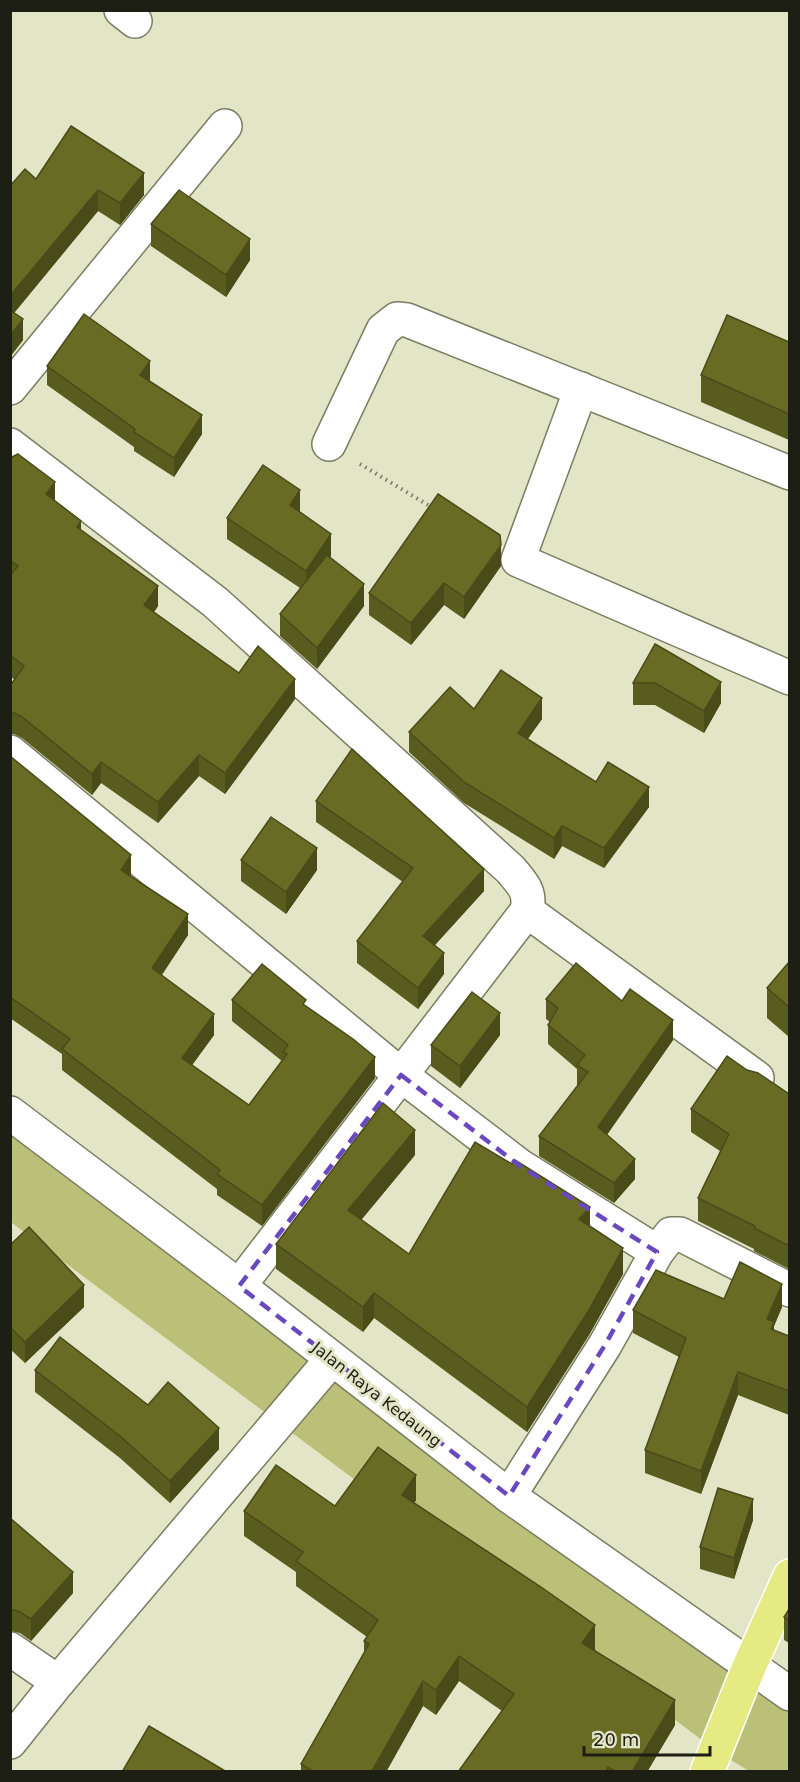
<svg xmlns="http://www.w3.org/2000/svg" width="800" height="1782" font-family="'DejaVu Sans',sans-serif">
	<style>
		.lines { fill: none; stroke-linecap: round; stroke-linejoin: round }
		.river { stroke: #bbc079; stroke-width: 76 }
		.minor-casing { stroke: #7a7d61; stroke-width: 36 }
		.tertiary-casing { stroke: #7a7d61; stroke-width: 36 }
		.primary-casing { stroke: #fff; stroke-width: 36 }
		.path { stroke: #777965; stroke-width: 4; stroke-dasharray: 1.5 4.5; stroke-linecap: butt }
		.minor { stroke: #fff; stroke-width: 33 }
		.tertiary { stroke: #fff; stroke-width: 33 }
		.primary { stroke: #e6ea83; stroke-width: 33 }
		.wall { fill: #595c1f }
		.shaded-wall { fill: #494b19 }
		.building { fill: #686b24; stroke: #494b19; stroke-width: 1.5 }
		.marked { fill: none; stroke: #6a48c0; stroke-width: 4.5; stroke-dasharray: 12 8; stroke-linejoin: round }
		.labels { text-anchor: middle; stroke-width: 6; stroke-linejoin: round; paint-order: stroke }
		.street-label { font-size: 16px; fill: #1e1f14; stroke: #e2e5c6 }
	</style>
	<rect width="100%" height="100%" fill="#e2e5c6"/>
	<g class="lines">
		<path class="river" d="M10 1174 740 1721 781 1746 790 1749"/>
		<defs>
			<g id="minor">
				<path d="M121 10 135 21"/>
				<path d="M10 388 225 126"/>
				<path d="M581 389 518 560 790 678"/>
				<path d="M329 444 383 330 397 319 407 320 790 473"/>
				<path d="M10 445 215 602 511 870C523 885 531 891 527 911L239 1286"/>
				<path d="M10 752 401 1075 520 1166 657 1252"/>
				<path d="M527 911 757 1078"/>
				<path d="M509 1496 605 1345 657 1252 671 1234H680L790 1290"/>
				<path d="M10 1649 58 1682"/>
				<path d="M10 1742 58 1682 332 1359"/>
			</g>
			<path id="tertiary" d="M10 1113 239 1286 509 1496 790 1694"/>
			<path id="primary" d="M707 1772 749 1667 790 1576"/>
		</defs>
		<use href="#minor" class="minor-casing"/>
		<use href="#tertiary" class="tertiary-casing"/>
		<use href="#primary" class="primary-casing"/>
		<path class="path" d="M360 464 433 508"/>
		<use href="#minor" class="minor"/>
		<use href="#tertiary" class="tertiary"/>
		<use href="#primary" class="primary"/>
	</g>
	<g class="wall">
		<path d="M36 179 144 195 120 225 98 211 14 313 23 340 10 357V186Z"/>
		<path d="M151 224 250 260 226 297 151 246Z"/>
		<path d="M789 342V440L701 402V375Z"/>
		<path d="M47 366 150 380 149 381 202 434 174 477 134 451V447L47 385Z"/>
		<path d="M10 458 55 501 81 530 158 606 154 612 239 673 295 699 225 794 199 776 158 823 101 783 92 795 22 738 14 734H10V686L15 680 10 676Z"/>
		<path d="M300 512 331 556 330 558 364 606 317 669 280 636V614L300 588 227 539V518Z"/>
		<path d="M501 566 464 619 444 605 411 645 369 615V593Z"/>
		<path d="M655 644 721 703 704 733 655 705H633V683Z"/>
		<path d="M474 709 542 719 527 739 596 782 649 807 604 868 562 846 554 859 464 803 409 752V732Z"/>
		<path d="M10 756 188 935 162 975 214 1035 192 1065 249 1105 282 1061 232 1021V1000L306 1006 375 1078 262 1226 217 1195V1189L62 1070V1054L10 1018Z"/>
		<path d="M316 801 484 891 435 945 444 974 418 1009 357 963V941L403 882 316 822Z"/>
		<path d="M241 860 317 870 286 914 241 881Z"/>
		<path d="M789 962V1037L767 1018V988Z"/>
		<path d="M546 999 622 1001 673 1040 607 1135 635 1179 614 1203 539 1156V1136L578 1085H577V1069L548 1044V1025L550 1022 546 1019Z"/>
		<path d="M500 1035 460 1088 431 1066V1045Z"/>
		<path d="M747 1070 789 1094V1269L754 1251V1249L698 1221V1198L720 1151 691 1132V1109Z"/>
		<path d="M415 1155 361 1220 409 1254 590 1226 623 1274 589 1335 527 1432 374 1318 363 1332 276 1269V1244Z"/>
		<path d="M10 1245 84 1307 25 1363 10 1349Z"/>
		<path d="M724 1299 782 1307 774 1326V1330L789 1336V1415L738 1395 701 1494 645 1473V1450L679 1357 633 1333V1310Z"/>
		<path d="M35 1370 148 1405 219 1449 170 1503 120 1458 35 1392Z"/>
		<path d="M416 1500 414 1503 595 1650 675 1725 647 1772H458L502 1711 459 1681 436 1715 423 1706 386 1772H301V1764L364 1654V1641L367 1637 296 1586V1572L244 1536V1511L335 1506Z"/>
		<path d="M10 1518 73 1593 31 1641 20 1633 10 1631Z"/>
		<path d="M753 1520 734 1579 700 1569V1547Z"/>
		<path d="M789 1609V1643L784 1640V1617Z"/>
	</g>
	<g class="shaded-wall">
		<path d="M144 173V195L120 225V203Z"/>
		<path d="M98 190V211L10 318V296Z"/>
		<path d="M250 239V260L226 297V275Z"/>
		<path d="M23 319V340L10 357V336Z"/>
		<path d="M150 361V380L140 394V375Z"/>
		<path d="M202 415V434L174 477V458Z"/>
		<path d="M55 482V503L46 494Z"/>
		<path d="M300 490V512L290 505Z"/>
		<path d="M81 521V542L77 527Z"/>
		<path d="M331 534V556L306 593V571Z"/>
		<path d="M501 545V566L464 619V597Z"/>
		<path d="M444 583V605L411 645V623Z"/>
		<path d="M364 584V606L317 669V648Z"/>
		<path d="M158 586V606L144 626V605Z"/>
		<path d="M295 679V699L225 794V773Z"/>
		<path d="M721 682V703L704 733V711Z"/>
		<path d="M542 698V719L518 753V733Z"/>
		<path d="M199 755V776L158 823V802Z"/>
		<path d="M101 762V783L92 795V774Z"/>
		<path d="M649 787V807L604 868V848Z"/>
		<path d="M562 826V846L554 859V838Z"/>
		<path d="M317 848V870L286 914V892Z"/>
		<path d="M131 855V876L121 891V870Z"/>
		<path d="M484 869V891L423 958V936Z"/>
		<path d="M188 914V935L152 989V968Z"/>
		<path d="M444 953V974L418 1009V988Z"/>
		<path d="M500 1013V1035L460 1088V1066Z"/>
		<path d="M214 1014V1035L182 1079V1058Z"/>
		<path d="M673 1020V1040L598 1147V1127Z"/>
		<path d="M375 1057V1078L262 1226V1205Z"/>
		<path d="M415 1130V1155L348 1236V1210Z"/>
		<path d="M635 1159V1179L614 1203V1183Z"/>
		<path d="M590 1207V1232L579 1219Z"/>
		<path d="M623 1248V1274L589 1335 527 1432V1407Z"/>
		<path d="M782 1284V1307L774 1326V1345L767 1319Z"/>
		<path d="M84 1285V1307L25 1363V1342Z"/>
		<path d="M374 1293V1318L363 1332V1307Z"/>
		<path d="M738 1372V1395L701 1494V1471Z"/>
		<path d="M219 1428V1449L170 1503V1481Z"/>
		<path d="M416 1475V1500L402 1520V1495Z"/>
		<path d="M753 1499V1520L734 1579V1558Z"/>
		<path d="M73 1572V1593L31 1641V1619Z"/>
		<path d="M595 1625V1650L582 1668V1643Z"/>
		<path d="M459 1656V1681L436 1715V1690Z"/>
		<path d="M423 1681V1706L386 1772H372Z"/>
		<path d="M675 1700V1725L647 1772H632Z"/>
	</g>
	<g class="building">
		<path d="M71 126 144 173 120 203 98 190 10 296V186L25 169 36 179Z"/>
		<path d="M179 190 250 239 226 275 151 224Z"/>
		<path d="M10 310 23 319 10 336Z"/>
		<path d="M84 314 150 361 140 375 202 415 174 458 134 432 135 429 47 366Z"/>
		<path d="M727 315 789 342V414L701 375Z"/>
		<path d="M18 454 55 482 46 494 81 521 77 527 158 586 144 605 239 673 258 646 295 679 225 773 199 755 158 802 101 762 92 774 22 717 14 713H10V686L24 666 10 655V575L18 566 10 560V458Z"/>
		<path d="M263 465 300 490 290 505 331 534 306 571 227 518Z"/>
		<path d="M438 494 500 535 501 545 464 597 444 583 411 623 369 593Z"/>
		<path d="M327 555 364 584 317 648 280 614Z"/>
		<path d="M655 644 721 682 704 711 655 683H633Z"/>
		<path d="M501 670 542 698 518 733 596 782 608 762 649 787 604 848 562 826 554 838 464 782 409 732 450 687 474 709Z"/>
		<path d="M352 749 484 869 423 936 444 953 418 988 357 941 413 868 316 801Z"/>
		<path d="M10 756 131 855 121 870 188 914 152 968 214 1014 182 1058 249 1105 287 1054 283 1052 288 1045 232 1000 262 964 306 1000 303 1004 353 1039 375 1057 262 1205 217 1174 220 1170 62 1049 70 1039 10 997Z"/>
		<path d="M271 817 317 848 286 892 241 860Z"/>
		<path d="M789 962V1007L767 988Z"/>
		<path d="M576 963 622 1001 630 989 673 1020 598 1127 635 1159 614 1183 539 1136 588 1072 577 1065 585 1055 548 1025 558 1008 546 999Z"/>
		<path d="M472 992 500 1013 460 1066 431 1045Z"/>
		<path d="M727 1056 747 1070 758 1073 789 1094V1246L754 1228 755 1226 698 1198 729 1134 691 1109Z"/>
		<path d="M383 1103 415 1130 348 1210 409 1254 475 1142 512 1164 515 1160 590 1207 579 1219 623 1248 589 1310 527 1407 374 1293 363 1307 276 1244Z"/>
		<path d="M29 1227 84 1285 25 1342 10 1327V1245Z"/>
		<path d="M740 1262 782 1284 767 1319 774 1322 771 1329 789 1336V1391L738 1372 701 1471 645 1450 686 1338 633 1310 656 1270 724 1299Z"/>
		<path d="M60 1337 148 1405 168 1382 219 1428 170 1481 120 1436 35 1370Z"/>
		<path d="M378 1447 416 1475 402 1495 541 1587 595 1625 582 1643 675 1700 632 1772H616L608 1767 606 1772H458L514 1694 459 1656 436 1690 423 1681 372 1771 374 1772H314L301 1764 369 1644 364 1641 378 1620 296 1561 303 1552 244 1511 276 1465 335 1506Z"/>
		<path d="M718 1488 753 1499 734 1558 700 1547Z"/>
		<path d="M10 1518 73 1572 31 1619 20 1612 10 1609Z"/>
		<path d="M789 1609V1620L784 1617Z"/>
		<path d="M149 1726 227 1772H122Z"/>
	</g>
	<path class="marked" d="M401 1075 520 1166 657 1252 605 1345 509 1496 239 1286Z"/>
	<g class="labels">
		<g class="street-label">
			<text transform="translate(377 1394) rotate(38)" y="6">Jalan Raya Kedaung</text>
		</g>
	</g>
	<rect width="800" height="1782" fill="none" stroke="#1e1f14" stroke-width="24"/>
	<path d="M584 1746v9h126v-9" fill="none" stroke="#1e1f14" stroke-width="3"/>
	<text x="593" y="1746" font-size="18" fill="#1e1f14" stroke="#e2e5c6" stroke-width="4.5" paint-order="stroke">20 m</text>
</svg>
